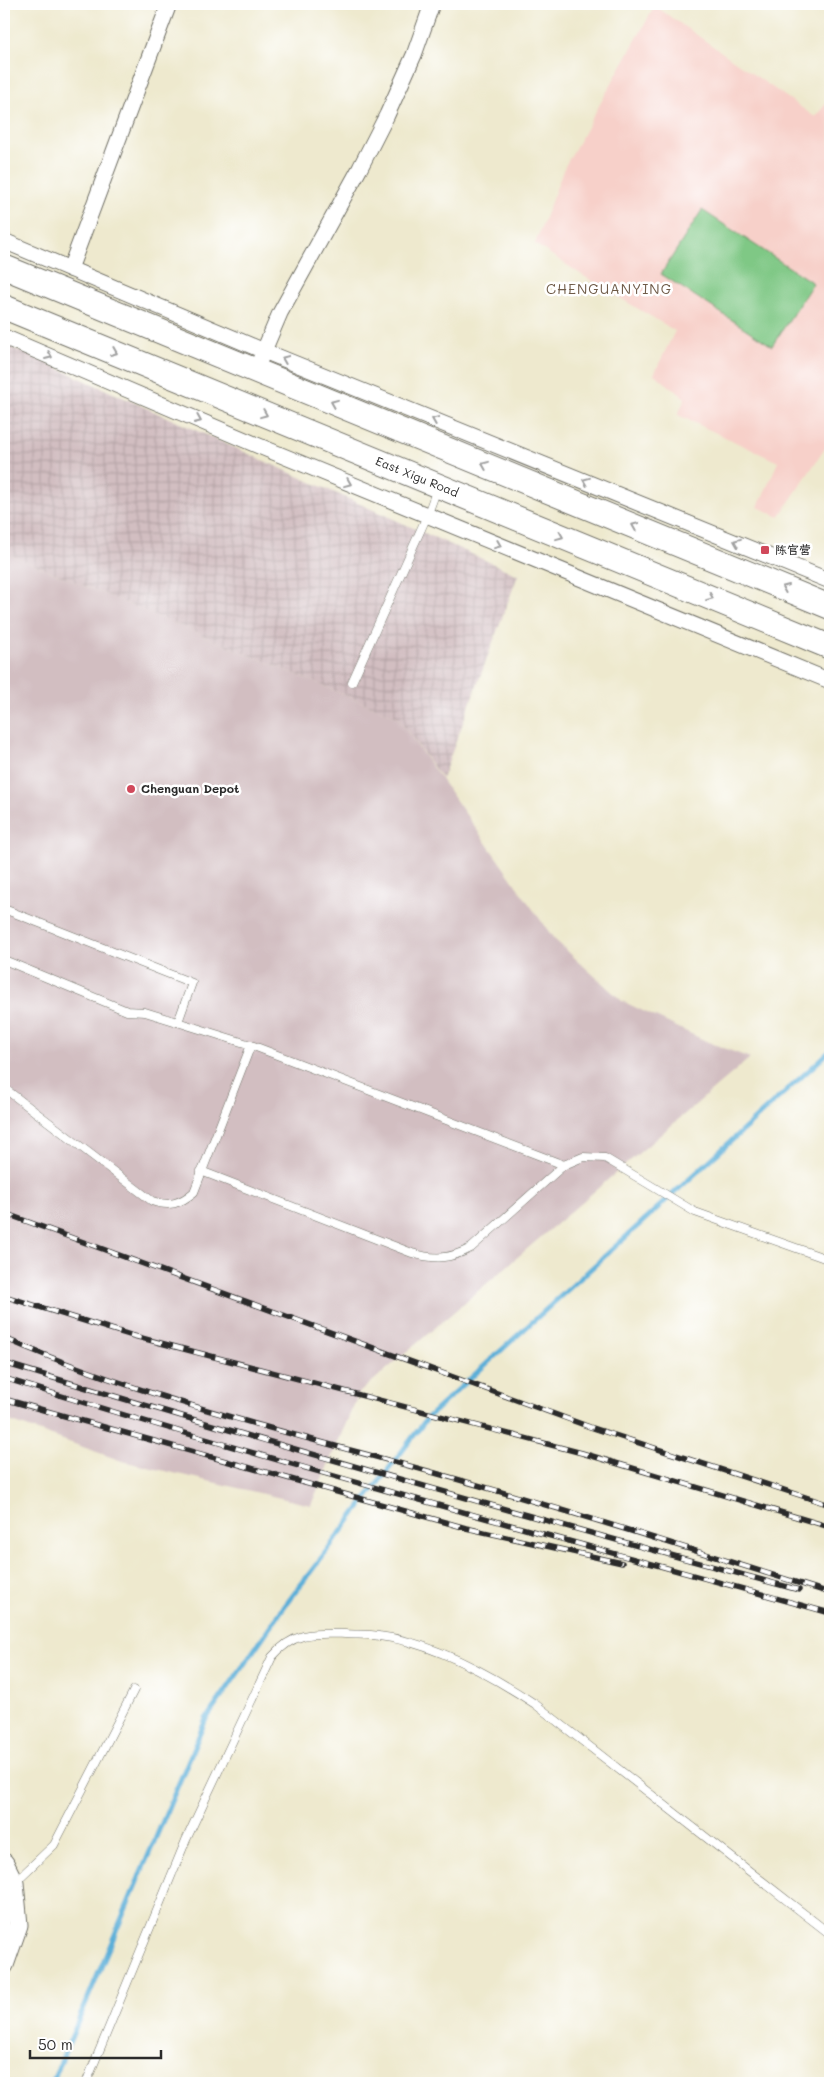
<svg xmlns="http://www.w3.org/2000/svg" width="834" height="2087" font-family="Mali,'LXGW WenKai TC',sans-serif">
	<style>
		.built { fill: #f7d0c9 }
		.industrial { fill: url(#industrial-grid) }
		.railway { fill: #d2bec1 }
		.green { fill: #7fc885; stroke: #557a58 }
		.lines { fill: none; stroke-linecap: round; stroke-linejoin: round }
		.stream { stroke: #5cafd8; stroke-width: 5 }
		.service-casing { stroke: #6f6e64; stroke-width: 9 }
		.minor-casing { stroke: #6f6e64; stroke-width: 17 }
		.tertiary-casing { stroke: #6f6e64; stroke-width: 21 }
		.primary-casing { stroke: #6f6e64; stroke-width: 26 }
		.service { stroke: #fff; stroke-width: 8 }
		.minor { stroke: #fff; stroke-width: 15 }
		.tertiary { stroke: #fff; stroke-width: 19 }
		.primary { stroke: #fff; stroke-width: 24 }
		.rail-casing { stroke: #2b2b2b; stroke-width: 5.5 }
		.rail { stroke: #fff; stroke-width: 4; stroke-dasharray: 11; stroke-linecap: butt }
		.oneway { stroke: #a0a0a0 }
		.poi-dot { fill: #d1495b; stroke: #fff; stroke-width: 2 }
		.labels { text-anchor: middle; stroke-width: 5; stroke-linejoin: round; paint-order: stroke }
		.street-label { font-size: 12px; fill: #2b2b2b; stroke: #fff }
		.poi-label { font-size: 12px; font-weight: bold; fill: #2b2b2b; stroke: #fff; text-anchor: start }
		.neighbourhood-label { font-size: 14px; letter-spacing: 1px; fill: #6f5b48; stroke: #fff }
	</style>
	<defs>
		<pattern id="industrial-grid" width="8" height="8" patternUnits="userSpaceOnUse" patternTransform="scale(1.25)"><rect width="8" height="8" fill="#d2bec1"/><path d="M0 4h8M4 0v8" fill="none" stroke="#b4a3a6"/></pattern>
	</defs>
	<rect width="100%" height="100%" fill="#fff"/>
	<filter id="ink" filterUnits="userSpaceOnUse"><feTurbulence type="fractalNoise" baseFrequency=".02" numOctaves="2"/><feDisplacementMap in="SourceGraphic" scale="10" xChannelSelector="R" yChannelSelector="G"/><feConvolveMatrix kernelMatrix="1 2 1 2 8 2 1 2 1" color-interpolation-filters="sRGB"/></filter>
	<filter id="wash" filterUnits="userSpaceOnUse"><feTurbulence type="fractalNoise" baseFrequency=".0096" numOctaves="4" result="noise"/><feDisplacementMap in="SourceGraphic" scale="20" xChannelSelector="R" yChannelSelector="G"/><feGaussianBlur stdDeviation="1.12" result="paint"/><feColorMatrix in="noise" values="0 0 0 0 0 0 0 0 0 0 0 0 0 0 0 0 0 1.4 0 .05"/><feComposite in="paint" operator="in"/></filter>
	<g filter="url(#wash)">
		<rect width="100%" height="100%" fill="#eee9ce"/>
		<path class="built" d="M655 6 815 117 830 99V441L779 517 758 507 778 462 678 415 685 398 654 374 675 331 582 275 535 244 564 168Z"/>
		<path class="industrial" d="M4 344 518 575 442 779 397 717 4 552Z"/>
		<path class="railway" d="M4 552 397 717 554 939 622 1001 708 1042 750 1058 359 1393 311 1505 122 1461 4 1419Z"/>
		<path class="green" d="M702 210 813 283 772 346 661 274Z"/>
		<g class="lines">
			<path class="stream" d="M52 2083 206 1719 284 1607 428 1417 830 1051"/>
		</g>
	</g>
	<g filter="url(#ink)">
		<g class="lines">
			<defs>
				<g id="service">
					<path d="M352 682 427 516 437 489"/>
					<path d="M4 909 192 983 178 1022"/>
					<path d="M4 960 127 1011 145 1012 251 1045"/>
					<path d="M4 1088 152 1201C169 1207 180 1204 194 1192L251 1045 564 1165"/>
					<path d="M201 1171 412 1253C434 1260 450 1259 471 1248L564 1165 583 1157 605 1158 695 1212 830 1260"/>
					<path d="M14 1883 54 1845 134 1690"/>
					<path d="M86 2083 186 1840 272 1657C294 1631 314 1633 345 1634 356 1635 368 1634 379 1636 433 1642 491 1675 535 1704L830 1934"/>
				</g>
				<g id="minor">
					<path d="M4 241 264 351 830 581"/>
					<path d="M70 269 169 4"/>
					<path d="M4 337 259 446 830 681"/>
					<path d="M260 360 280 313 360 168 387 115 414 55 432 4"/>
				</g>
				<path id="tertiary" d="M4 1863 14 1883 18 1925 4 1965"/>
				<g id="primary">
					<path d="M4 267 830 607"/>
					<path d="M4 307 830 647"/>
				</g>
			</defs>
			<use href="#service" class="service-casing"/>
			<use href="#minor" class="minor-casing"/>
			<use href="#tertiary" class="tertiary-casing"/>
			<use href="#primary" class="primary-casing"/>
			<use href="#service" class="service"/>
			<use href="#minor" class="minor"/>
			<use href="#tertiary" class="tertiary"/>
			<use href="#primary" class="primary"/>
			<defs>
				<g id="rail">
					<path d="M4 1213 590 1427 830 1505"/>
					<path d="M4 1296 130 1335 582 1453 830 1527"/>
					<path d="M4 1338C142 1398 290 1433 435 1473 568 1510 699 1552 830 1593"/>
					<path d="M4 1363C268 1443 533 1518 799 1590"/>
					<path d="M4 1378C277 1464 554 1536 830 1613"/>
					<path d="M4 1399 466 1528 622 1563"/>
				</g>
			</defs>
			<use href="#rail" class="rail-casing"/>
			<use href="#rail" class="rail"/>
		</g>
		<defs><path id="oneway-chevron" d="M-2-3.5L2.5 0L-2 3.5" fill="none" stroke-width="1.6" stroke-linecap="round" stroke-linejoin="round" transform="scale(1.25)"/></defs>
		<g class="oneway">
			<use href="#oneway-chevron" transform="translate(114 352) rotate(22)"/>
			<use href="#oneway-chevron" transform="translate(49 356) rotate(23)"/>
			<use href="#oneway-chevron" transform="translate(285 359) rotate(-158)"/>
			<use href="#oneway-chevron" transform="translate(334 403) rotate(-158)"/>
			<use href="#oneway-chevron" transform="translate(264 414) rotate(22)"/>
			<use href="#oneway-chevron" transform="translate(198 420) rotate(23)"/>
			<use href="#oneway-chevron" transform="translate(435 420) rotate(-158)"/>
			<use href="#oneway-chevron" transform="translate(485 465) rotate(-158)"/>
			<use href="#oneway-chevron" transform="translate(586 481) rotate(-158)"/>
			<use href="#oneway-chevron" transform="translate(348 483) rotate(22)"/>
			<use href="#oneway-chevron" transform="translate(635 526) rotate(-158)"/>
			<use href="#oneway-chevron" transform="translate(560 536) rotate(22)"/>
			<use href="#oneway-chevron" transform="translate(737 542) rotate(-158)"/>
			<use href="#oneway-chevron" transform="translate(498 545) rotate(22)"/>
			<use href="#oneway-chevron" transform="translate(785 588) rotate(-157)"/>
			<use href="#oneway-chevron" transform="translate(710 597) rotate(22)"/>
		</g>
	</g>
	<g class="poi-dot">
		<rect x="760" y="545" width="10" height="10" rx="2.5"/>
		<circle cx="131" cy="789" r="5"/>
	</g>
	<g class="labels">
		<g class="street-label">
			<text transform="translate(417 477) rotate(22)" y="4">East Xigu Road</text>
		</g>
		<g class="poi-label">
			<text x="775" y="554">陈官营</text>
			<text x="141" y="793">Chenguan Depot</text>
		</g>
		<g class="neighbourhood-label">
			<text x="609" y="294">CHENGUANYING</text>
		</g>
	</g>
	<rect width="834" height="2087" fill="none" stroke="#fff" stroke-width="20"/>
	<path d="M30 2050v8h131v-8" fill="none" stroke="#2b2b2b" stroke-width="2.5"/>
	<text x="38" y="2050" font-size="15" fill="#2b2b2b" stroke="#ffffff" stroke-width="4" paint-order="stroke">50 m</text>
</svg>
